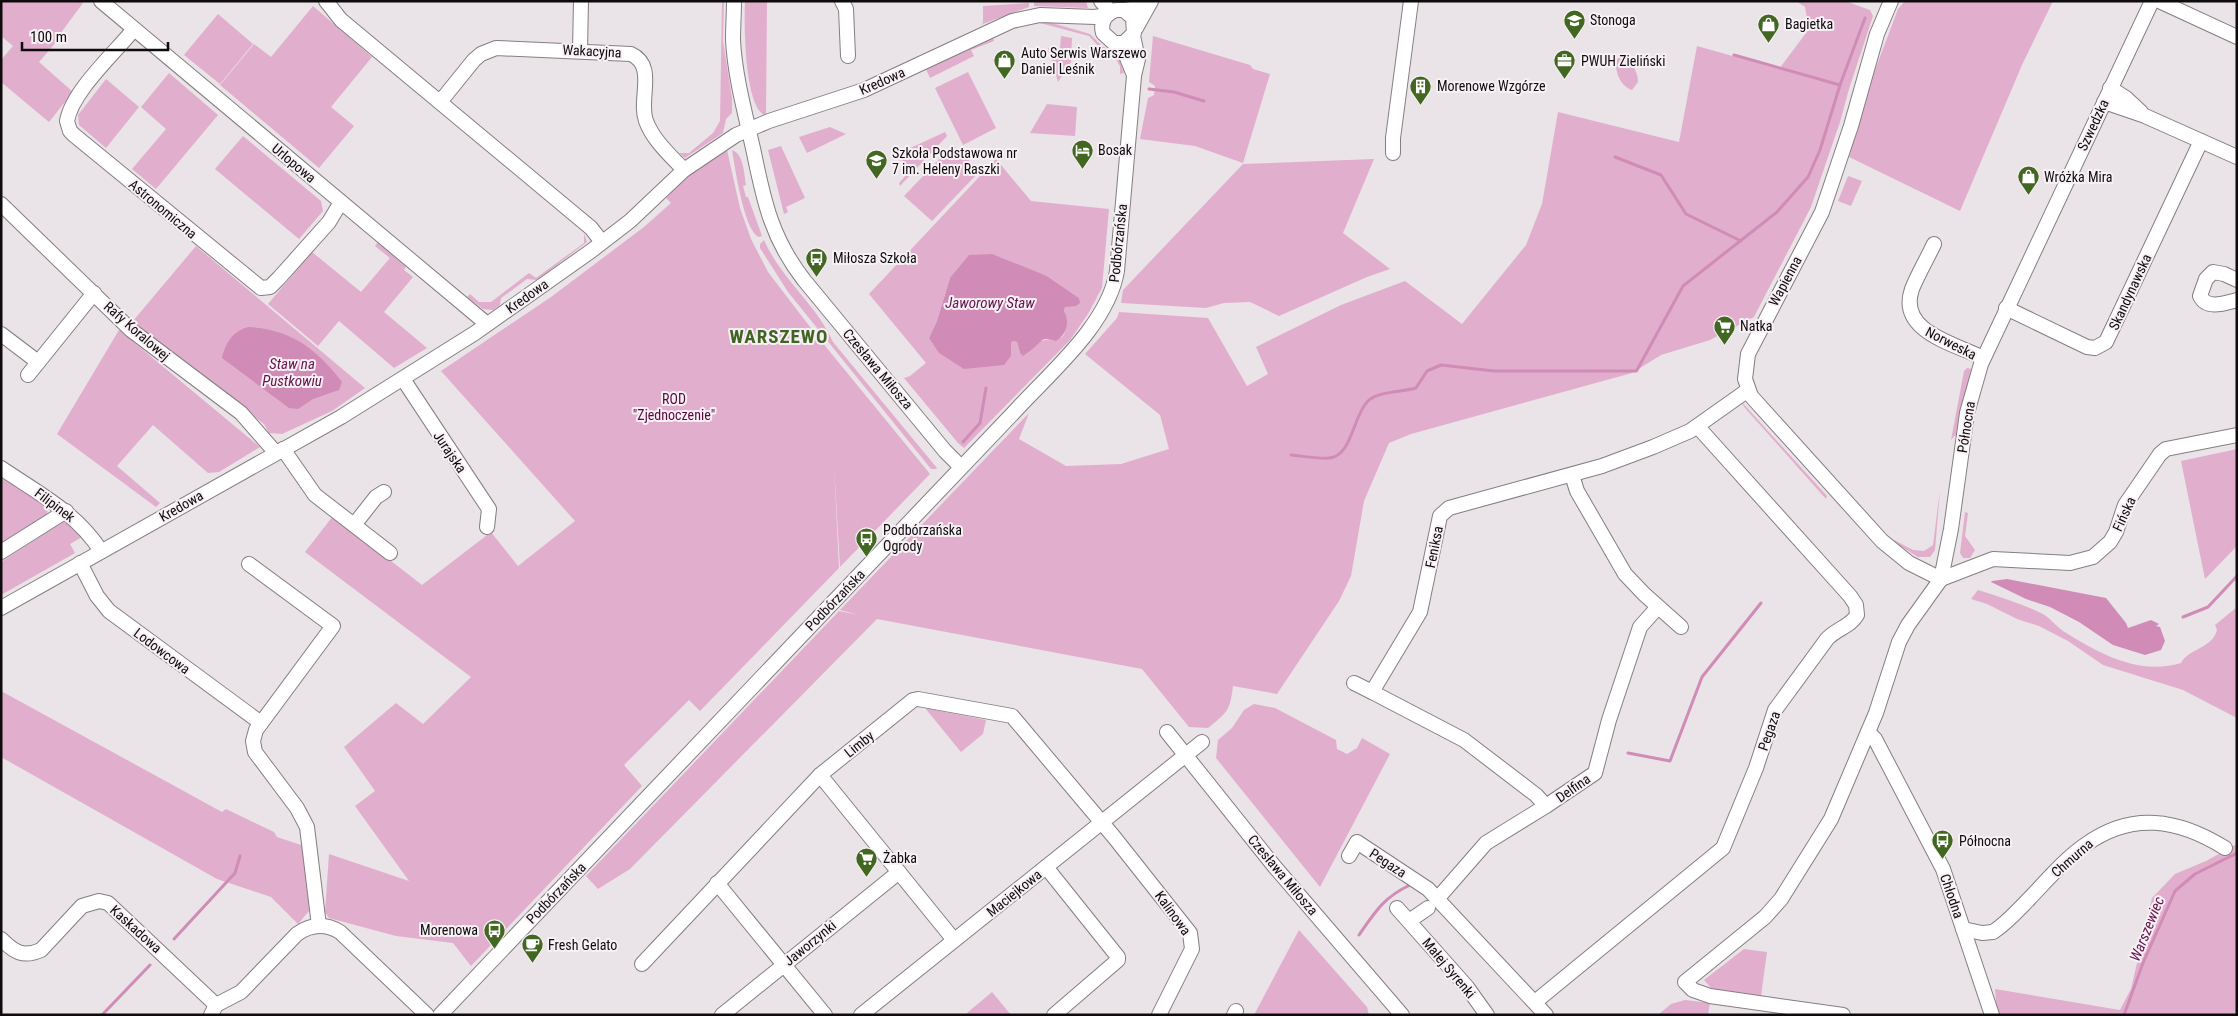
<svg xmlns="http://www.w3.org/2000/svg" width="2238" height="1016" font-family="'Roboto Condensed',sans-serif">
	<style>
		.green { fill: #e1afcd; fill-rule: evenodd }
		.water { fill: #d08cb6 }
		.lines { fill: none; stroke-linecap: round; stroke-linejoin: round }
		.stream { stroke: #d08cb6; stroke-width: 3 }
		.minor-casing { stroke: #847e82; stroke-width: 16 }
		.minor { stroke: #fff; stroke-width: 14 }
		.labels { text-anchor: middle; stroke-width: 4; stroke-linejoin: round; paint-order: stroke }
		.poi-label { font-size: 14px; fill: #0e0b0d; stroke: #f7f0f4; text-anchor: start }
		.street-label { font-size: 14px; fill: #0e0b0d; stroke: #f7f0f4 }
		.park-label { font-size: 14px; fill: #590643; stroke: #f7f0f4 }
		.water-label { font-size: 15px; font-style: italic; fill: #64134c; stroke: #f7f0f4 }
		.district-label { font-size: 19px; font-weight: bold; letter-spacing: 1px; fill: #416323; stroke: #f7f0f4 }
	</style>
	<rect width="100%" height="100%" fill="#eae3e7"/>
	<g class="green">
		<path d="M1 1H80L83 3 57 38 58 40 39 62 73 92 49 122 1 82V60L13 46 1 36Z"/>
		<path d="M722 1H724L723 41 732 98V113L726 119 723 133 685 158 679 153H689L713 133 720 121Z"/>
		<path d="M745 1H767L766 114 764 115C744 104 744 23 745 1Z"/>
		<path d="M1047 1H1086L1088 8 1034 6V2Z"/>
		<path d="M1796 1H1845L1870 10 1873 16 1849 89 1840 122 1811 207 1754 317 1710 340 1661 355 1632 373 1411 434 1389 443 1364 501 1351 576 1339 601 1277 694 1233 686C1230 710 1228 712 1208 728L1189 727 1142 669 877 619 630 869 598 889 586 876 839 611 859 615 840 610 1029 413 1019 439 1066 466 1121 464 1169 449 1160 415 1085 354 1117 318 1119 312 1208 318 1247 386 1268 374 1256 347 1341 305 1405 281 1462 324 1526 245 1542 204 1558 112 1679 142 1697 46 1779 69 1809 29 1805 7Z"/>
		<path d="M1905 1H2053L2022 65 1960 211 1849 157 1869 86 1898 9Z"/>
		<path d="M1029 3V7L980 25 983 23V6Z"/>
		<path d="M313 6 372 57 331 107 354 126 319 168 220 85 254 44 271 57Z"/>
		<path d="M218 14 253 44 220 84 184 55Z"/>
		<path d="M1040 23H1052L1090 34 1102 46 1118 55 1124 73 1120 74V66L1114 56 1102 50 1089 36Z"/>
		<path d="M1061 36 1072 38 1071 62 1058 82 1048 48H1060Z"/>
		<path d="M1153 36 1250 65 1253 69 1270 74 1243 163 1195 146 1140 139 1148 98 1154 95 1155 86 1149 82Z"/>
		<path d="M993 38 994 41 971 50 974 56 930 78 926 69Z"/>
		<path d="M1621 56C1631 60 1638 71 1638 82L1632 90C1620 86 1615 72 1616 60Z"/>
		<path d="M968 72 996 128 963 145 935 88Z"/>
		<path d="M169 73 218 115 156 189 132 169 166 129 141 107Z"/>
		<path d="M106 79 139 107 106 148 79 125 78 115Z"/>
		<path d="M1047 104 1077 107 1075 136 1030 133Z"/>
		<path d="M830 127 846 134 807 153 799 137Z"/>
		<path d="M945 132 947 136 900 186 899 183 908 173 902 160 894 163 907 157 904 151Z"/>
		<path d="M243 136 321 201 323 211 299 239 215 169Z"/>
		<path d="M953 145 980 171 932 221 904 196Z"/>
		<path d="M781 146 805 198 786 207 788 212 784 214 768 150Z"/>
		<path d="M725 150H727L740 208 751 239 768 272 817 336 930 474 840 567 834 465 839 568 700 711 689 700 624 765 642 786 471 966 453 943 396 936 329 918 325 912 329 854 409 881 355 806 375 791 344 747 396 703 423 724 471 677 305 552 333 516 422 585 491 532 518 566 575 521 441 371 551 297 644 227 671 203 666 198 687 177Z"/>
		<path d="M732 150C744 154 744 174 746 185L743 186 746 197H748L762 236 759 237C744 231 735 167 732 150Z"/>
		<path d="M996 159 1031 201 1109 209 1102 288 1088 314 1070 340 964 448 958 443 904 378 910 376 926 363 869 294ZM1022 268 1047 276 1079 298 1065 306C1062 318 1070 327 1062 337L1040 341 1033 349 1020 353 1017 342 1013 341 1011 343 929 338 937 321 950 278Z"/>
		<path d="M1374 159 1343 233 1390 269 1367 277 1279 316 1250 302 1224 303 1206 308 1121 303 1123 290 1243 164Z"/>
		<path d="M1848 176 1862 181 1851 206 1838 201Z"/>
		<path d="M584 233 587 242 537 280 527 279 501 298 500 305 493 310 483 309 467 297 470 294 479 302H491L529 273 536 278 584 243Z"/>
		<path d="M764 240C781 279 817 305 833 342L937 468 936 469H931L788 292 760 248V244Z"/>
		<path d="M378 242 406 266 404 270 413 277 384 312 427 348 394 368 339 321 318 346 268 304 312 252 361 292 390 258 375 246Z"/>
		<path d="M196 246 365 388 332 411 282 434 269 433 264 424 185 365 136 325 133 321Z"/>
		<path d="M119 330 260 447 219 472 208 473 153 425 117 466 160 503 156 507 57 434Z"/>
		<path d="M1967 368 1972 369 1959 431 1951 440 1964 371Z"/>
		<path d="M1740 400 1827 496 1826 499 1745 408Z"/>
		<path d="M2237 449V546L2205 579 2181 461Z"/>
		<path d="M1 478 48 507 47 515 1 544Z"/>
		<path d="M1940 490 1935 550 1930 557H1918L1894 542V540L1913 550 1924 551 1933 545Z"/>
		<path d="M1965 512 1968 513 1965 536 1975 550 1970 558H1963L1960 553Z"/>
		<path d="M63 522 69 523 82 537 70 544 75 553 1 595V562Z"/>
		<path d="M1978 590C2000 597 2023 604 2043 614 2050 618 2056 626 2063 631 2098 653 2139 676 2181 663 2189 648 2212 649 2217 630L2215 625 2237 607V718L2183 690 2103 665 2068 641 2039 626 2017 619 1987 604 1971 599Z"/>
		<path d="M1 691 222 812 226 809 274 832 277 837 304 846 309 911 298 924 271 897 217 879 1 757Z"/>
		<path d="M1254 704 1275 708 1336 740 1337 749 1347 754 1357 748 1362 738 1390 754 1320 887 1216 758 1218 740 1232 728 1244 710Z"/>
		<path d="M925 708 986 720 983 734 961 752Z"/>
		<path d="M2237 844V1015H1997L1995 989 2120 1010 2131 989 2152 898 2175 874 2206 861Z"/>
		<path d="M1299 930 1367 1007 1369 1015H1254Z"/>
		<path d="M1744 949 1767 952 1761 996 1712 989 1704 980Z"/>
		<path d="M992 992 1011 1015H968L967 1013Z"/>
		<path d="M1685 1000 1710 1003 1708 1015H1658L1671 1004Z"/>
	</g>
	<g class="water">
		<path d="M992 254 1047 276 1079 298 1080 303 1076 306 1065 307 1064 311C1070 322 1067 334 1056 341 1041 337 1044 339 1034 348 1031 351 1026 353 1023 356L1020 353 1017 342 1013 341 1011 343V356L1004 365 964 369 939 353 929 338 937 321 950 278 969 255Z"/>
		<path d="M248 327C291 329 317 349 342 382L339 390 313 399 298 409 289 408 222 358C225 343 233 331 248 327Z"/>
		<path d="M2007 579 2106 598 2126 623 2128 628 2151 620 2159 624 2156 626 2160 627 2165 641 2161 650 2145 655 2113 645 2079 622 2050 607 2026 599 1991 582 1992 581Z"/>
	</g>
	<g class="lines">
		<g class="stream">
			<path d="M1734 55 1840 85"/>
			<path d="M1149 89 1174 92 1204 101"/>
			<path d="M1615 157 1661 175 1686 214 1741 241"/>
			<path d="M1637 370 1683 286 1777 212 1808 177 1820 150 1840 85 1865 18"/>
			<path d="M963 442 980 423 986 388"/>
			<path d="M1291 455C1303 456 1317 459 1329 458 1352 457 1353 415 1368 401 1379 391 1402 392 1416 388L1427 371 1441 365 1494 371H1636"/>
			<path d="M2183 617 2208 607 2237 576"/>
			<path d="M1628 753 1670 761 1702 677 1761 603"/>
			<path d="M1359 935C1375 912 1384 897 1410 885"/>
			<path d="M174 939 235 873 240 856"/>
			<path d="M102 1015 150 965"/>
			<path d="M2124 1015 2143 963 2175 891 2195 874 2237 853"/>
		</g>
		<defs>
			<g id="minor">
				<path d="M101 1 487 324"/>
				<path d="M326 1 341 20 591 228 602 242"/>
				<path d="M734 1C734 14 733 27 733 40 735 78 746 116 754 153 764 202 772 239 804 280L945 451 961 467"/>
				<path d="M842 1 846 9 848 56"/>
				<path d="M1101 1 1111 12"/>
				<path d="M1891 1 1877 34 1851 126 1822 212 1748 354 1745 379 1751 396 1882 541 1909 563 1941 579"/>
				<path d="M2159 1 2237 37"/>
				<path d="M1126 12 1133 18 1134 33 1124 43H1114L1103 33C1100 22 1105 14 1116 10 1128 10 1133 11 1141 1"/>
				<path d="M1136 28 1151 1"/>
				<path d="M134 29C116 52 72 91 67 121L70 131 74 135 261 288 270 287 279 278 329 222 341 202"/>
				<path d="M1116 43 1125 53 1134 75"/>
				<path d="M580 50 581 1"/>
				<path d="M2110 88 2126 98 2141 112"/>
				<path d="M440 102 474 60 481 54 496 48 631 54C657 66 638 99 646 121 653 140 670 155 684 170"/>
				<path d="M2104 102 2145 116 2237 157"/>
				<path d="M1393 153V138L1411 1"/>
				<path d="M1 204 131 330 241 413 276 453"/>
				<path d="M1934 244C1927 259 1918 274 1912 289 1897 332 1956 344 1983 358"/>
				<path d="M2237 280 2224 274 2213 272 2206 279 2200 296C2207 310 2225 303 2237 300"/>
				<path d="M2006 308 2087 347 2095 348 2106 342 2201 141"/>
				<path d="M1 334 38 362"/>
				<path d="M28 375 94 293"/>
				<path d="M403 379 489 509 487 527"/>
				<path d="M283 449 315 495 390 553"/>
				<path d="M1 468C38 493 77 513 101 551"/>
				<path d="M1572 475 1577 491 1625 574 1644 594 1681 627"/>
				<path d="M354 525 376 497 384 492"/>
				<path d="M1 552 66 511"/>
				<path d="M80 563 97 596 109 611 261 723"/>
				<path d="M249 564 333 626 256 730 253 741 255 752 297 808 307 827 319 926"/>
				<path d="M1941 579 1993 559 2070 563 2093 557 2110 542 2116 532 2125 505 2160 454 2166 449 2237 435"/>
				<path d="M1 608 341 417 475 333 591 251 630 221 684 170 736 135 769 121 864 90 1012 21 1040 15 1095 17 1107 15"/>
				<path d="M1354 683 1372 692"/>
				<path d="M1167 732 1274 866 1402 1015"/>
				<path d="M1868 732 1875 739 1943 869 1992 1015"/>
				<path d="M820 775 954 940"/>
				<path d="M1546 806 1536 795 1464 740 1372 692 1420 612 1440 516 1449 508 1602 466 1653 447 1690 431 1748 390"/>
				<path d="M1349 856 1357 842 1428 889 1546 1015"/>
				<path d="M1046 867 1118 957V960L1054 1015"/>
				<path d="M717 883 825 1015"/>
				<path d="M1438 898 1486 843 1546 806 1595 773 1609 720 1640 627 1658 607"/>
				<path d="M1397 908 1467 987 1487 1015"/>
				<path d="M1409 921 1428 908"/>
				<path d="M1963 929 1982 933 1993 932C2007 923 2018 910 2030 898 2047 880 2065 859 2085 845 2132 811 2178 819 2225 848"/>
				<path d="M1 939C14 952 23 958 41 950L82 906 99 901 108 903 216 1005"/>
				<path d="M642 964 820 775 913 700 918 699 1012 716 1114 837 1190 933 1192 949 1159 1015"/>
				<path d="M1535 1002 1723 848 1756 768 1775 710 1827 639C1836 629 1851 626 1857 615L1856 605 1850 596 1698 427"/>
				<path d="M211 1015 216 1005 241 992 297 934C311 924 325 923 340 932L427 1015"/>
				<path d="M440 1015 1018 408C1053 370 1108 324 1117 271L1134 76 1138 59 1133 36"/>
				<path d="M722 1015 899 872"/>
				<path d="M861 1015 1202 742"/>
				<path d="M1234 1015 1236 1011"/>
				<path d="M1843 1015 1710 996 1693 990 1685 982 1765 917 1781 899 1831 819 1876 713 1899 642 1908 625 1941 579 1951 529 1967 413 1981 364 2152 1"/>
			</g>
		</defs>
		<use href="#minor" class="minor-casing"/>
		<use href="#minor" class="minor"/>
	</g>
	<defs>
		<symbol id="school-pin" viewBox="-11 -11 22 30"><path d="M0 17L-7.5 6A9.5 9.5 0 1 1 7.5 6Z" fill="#426720" stroke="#f7f0f4"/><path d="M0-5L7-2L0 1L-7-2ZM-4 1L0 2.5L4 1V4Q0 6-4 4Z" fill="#fff"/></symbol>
		<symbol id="shop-pin" viewBox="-11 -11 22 30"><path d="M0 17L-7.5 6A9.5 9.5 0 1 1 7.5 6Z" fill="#426720" stroke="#f7f0f4"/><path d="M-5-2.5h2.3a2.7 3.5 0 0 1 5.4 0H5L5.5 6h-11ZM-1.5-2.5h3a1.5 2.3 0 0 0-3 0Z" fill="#fff"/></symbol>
		<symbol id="office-pin" viewBox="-11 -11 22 30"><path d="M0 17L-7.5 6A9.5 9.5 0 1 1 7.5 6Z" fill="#426720" stroke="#f7f0f4"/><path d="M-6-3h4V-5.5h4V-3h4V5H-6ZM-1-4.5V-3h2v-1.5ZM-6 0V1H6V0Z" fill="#fff"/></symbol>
		<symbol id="building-pin" viewBox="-11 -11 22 30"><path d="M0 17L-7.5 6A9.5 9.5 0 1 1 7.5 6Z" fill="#426720" stroke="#f7f0f4"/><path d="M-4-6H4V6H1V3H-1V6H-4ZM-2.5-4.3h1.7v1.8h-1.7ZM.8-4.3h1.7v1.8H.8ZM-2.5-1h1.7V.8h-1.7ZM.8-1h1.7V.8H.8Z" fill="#fff"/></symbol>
		<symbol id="hotel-pin" viewBox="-11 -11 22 30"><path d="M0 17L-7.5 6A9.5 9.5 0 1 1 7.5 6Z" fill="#426720" stroke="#f7f0f4"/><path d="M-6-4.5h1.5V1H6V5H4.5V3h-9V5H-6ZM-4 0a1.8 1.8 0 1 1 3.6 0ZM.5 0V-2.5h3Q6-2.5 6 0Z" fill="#fff"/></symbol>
		<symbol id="bus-pin" viewBox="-11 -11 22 30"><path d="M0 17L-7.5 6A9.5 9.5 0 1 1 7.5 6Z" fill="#426720" stroke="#f7f0f4"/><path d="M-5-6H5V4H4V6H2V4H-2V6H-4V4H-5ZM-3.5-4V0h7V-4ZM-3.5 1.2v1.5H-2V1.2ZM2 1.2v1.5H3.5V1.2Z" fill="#fff"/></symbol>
		<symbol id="supermarket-pin" viewBox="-11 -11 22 30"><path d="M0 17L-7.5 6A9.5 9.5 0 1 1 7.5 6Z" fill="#426720" stroke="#f7f0f4"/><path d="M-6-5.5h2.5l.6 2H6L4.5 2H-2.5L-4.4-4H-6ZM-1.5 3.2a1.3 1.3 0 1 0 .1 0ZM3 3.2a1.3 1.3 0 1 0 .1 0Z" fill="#fff"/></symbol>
		<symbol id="cafe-pin" viewBox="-11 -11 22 30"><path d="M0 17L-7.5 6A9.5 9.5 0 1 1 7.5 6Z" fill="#426720" stroke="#f7f0f4"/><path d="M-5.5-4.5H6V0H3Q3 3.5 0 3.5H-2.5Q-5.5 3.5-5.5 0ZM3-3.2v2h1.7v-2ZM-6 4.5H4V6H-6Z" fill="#fff"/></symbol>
	</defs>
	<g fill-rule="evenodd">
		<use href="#school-pin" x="1562" y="8" width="25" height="34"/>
		<use href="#shop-pin" x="1756" y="12" width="25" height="34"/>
		<use href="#shop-pin" x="992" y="48" width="25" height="34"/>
		<use href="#office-pin" x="1552" y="48" width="25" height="34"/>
		<use href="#building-pin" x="1408" y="74" width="25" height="34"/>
		<use href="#hotel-pin" x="1070" y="138" width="25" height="34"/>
		<use href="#school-pin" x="864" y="148" width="25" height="34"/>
		<use href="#shop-pin" x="2016" y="164" width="25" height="34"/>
		<use href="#bus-pin" x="804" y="246" width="25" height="34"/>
		<use href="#supermarket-pin" x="1712" y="314" width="25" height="34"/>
		<use href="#bus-pin" x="854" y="526" width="25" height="34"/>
		<use href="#bus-pin" x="1930" y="828" width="25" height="34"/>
		<use href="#supermarket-pin" x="854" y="846" width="25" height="34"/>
		<use href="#bus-pin" x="482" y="918" width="25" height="34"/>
		<use href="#cafe-pin" x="520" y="932" width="25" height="34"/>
	</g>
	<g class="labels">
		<g class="poi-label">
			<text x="1590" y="25">Stonoga</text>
			<text x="1785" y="29">Bagietka</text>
			<text x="1021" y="58">Auto Serwis Warszewo<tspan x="1021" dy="16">Daniel Leśnik</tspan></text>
			<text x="1581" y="66">PWUH Zieliński</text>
			<text x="1437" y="91">Morenowe Wzgórze</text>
			<text x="1098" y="155">Bosak</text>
			<text x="892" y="158">Szkoła Podstawowa nr<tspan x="892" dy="16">7 im. Heleny Raszki</tspan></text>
			<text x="2044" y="182">Wróżka Mira</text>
			<text x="833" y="263">Miłosza Szkoła</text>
			<text x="1740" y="331">Natka</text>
			<text x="883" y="535">Podbórzańska<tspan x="883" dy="16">Ogrody</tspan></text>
			<text x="1959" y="846">Północna</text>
			<text x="883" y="863">Żabka</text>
			<text x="478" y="935" text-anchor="end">Morenowa</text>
			<text x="548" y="950">Fresh Gelato</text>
		</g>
		<g class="street-label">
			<text transform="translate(592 51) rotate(3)" y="5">Wakacyjna</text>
			<text transform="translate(882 81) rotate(-24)" y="5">Kredowa</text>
			<text transform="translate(2093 125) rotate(-65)" y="5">Szwedzka</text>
			<text transform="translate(294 163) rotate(40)" y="5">Urlopowa</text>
			<text transform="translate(163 209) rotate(40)" y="5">Astronomiczna</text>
			<text transform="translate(1118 243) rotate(-84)" y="5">Podbórzańska</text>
			<text transform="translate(1785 281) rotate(-62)" y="5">Wapienna</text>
			<text transform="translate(2130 292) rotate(-65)" y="5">Skandynawska</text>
			<text transform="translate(527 296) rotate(-35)" y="5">Kredowa</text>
			<text transform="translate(137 331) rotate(41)" y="5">Rafy Koralowej</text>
			<text transform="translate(1951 343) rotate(27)" y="5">Norweska</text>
			<text transform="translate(878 369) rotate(50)" y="5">Czesława Miłosza</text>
			<text transform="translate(1966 427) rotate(-81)" y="5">Północna</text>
			<text transform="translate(450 452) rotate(56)" y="5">Jurajska</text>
			<text transform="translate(55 505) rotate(37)" y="5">Filipinek</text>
			<text transform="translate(181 506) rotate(-30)" y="5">Kredowa</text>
			<text transform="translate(2124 514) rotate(-65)" y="5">Fińska</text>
			<text transform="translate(1434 547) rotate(-79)" y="5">Feniksa</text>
			<text transform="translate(835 600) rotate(-46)" y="5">Podbórzańska</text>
			<text transform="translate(162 651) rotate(37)" y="5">Lodowcowa</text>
			<text transform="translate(1769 731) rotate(-71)" y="5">Pegaza</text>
			<text transform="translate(859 744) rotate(-39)" y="5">Limby</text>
			<text transform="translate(1573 788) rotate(-35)" y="5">Delfina</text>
			<text transform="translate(2072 858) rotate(-41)" y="5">Chmurna</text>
			<text transform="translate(1388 863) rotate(33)" y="5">Pegaza</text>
			<text transform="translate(1283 875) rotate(50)" y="5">Czesława Miłosza</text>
			<text transform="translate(556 893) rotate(-46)" y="5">Podbórzańska</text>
			<text transform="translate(1014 893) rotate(-39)" y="5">Maciejkowa</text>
			<text transform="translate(1952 896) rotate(71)" y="5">Chłodna</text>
			<text transform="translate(1173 913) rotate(54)" y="5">Kalinowa</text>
			<text transform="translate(136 929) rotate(42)" y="5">Kaskadowa</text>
			<text transform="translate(810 943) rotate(-39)" y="5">Jaworzynki</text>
			<text transform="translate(1449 968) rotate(50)" y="5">Małej Syrenki</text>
		</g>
		<g class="park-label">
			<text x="674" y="404">ROD<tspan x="674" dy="16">"Zjednoczenie"</tspan></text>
		</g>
		<g class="water-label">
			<text x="990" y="308">Jaworowy Staw</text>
			<text x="292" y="369">Staw na<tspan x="292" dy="17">Pustkowiu</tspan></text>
			<text transform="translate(2147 929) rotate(-68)" y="5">Warszewiec</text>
		</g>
		<g class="district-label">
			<text x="779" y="343">WARSZEWO</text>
		</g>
	</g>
	<rect width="2238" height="1016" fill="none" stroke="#0e0b0d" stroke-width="5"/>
	<path d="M22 42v8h146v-8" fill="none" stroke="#0e0b0d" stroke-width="2.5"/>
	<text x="30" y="42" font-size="15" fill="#0e0b0d" stroke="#f7f0f4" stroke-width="4" paint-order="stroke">100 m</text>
</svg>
